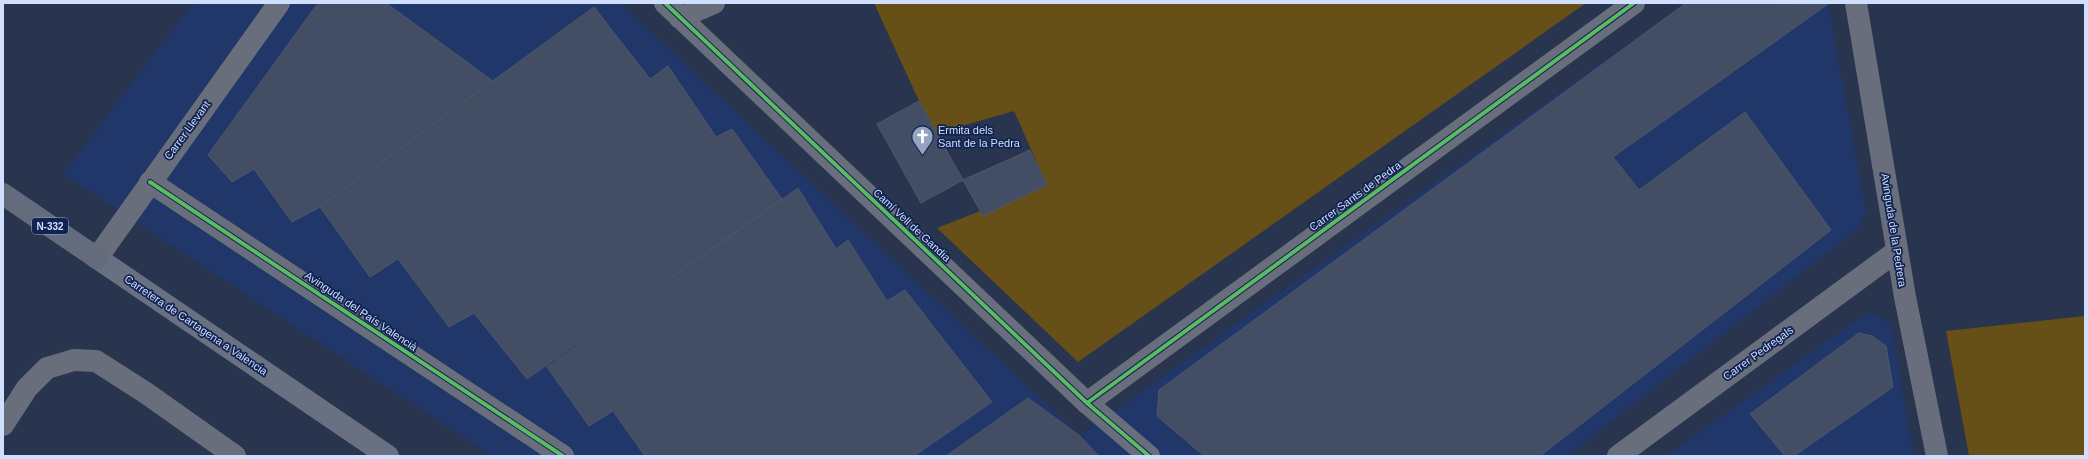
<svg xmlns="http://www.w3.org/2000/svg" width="2088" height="459" font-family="Arial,sans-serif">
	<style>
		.built { fill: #213769 }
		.green { fill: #665017 }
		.building { fill: #434e64; stroke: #4d576d }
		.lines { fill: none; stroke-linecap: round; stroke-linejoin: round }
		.street { stroke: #686e7b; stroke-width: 22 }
		.secondary { stroke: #697081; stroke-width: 22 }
		.highway { stroke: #636b7c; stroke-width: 22 }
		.cycleway-casing { stroke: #112351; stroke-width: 6 }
		.cycleway { stroke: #5cba63; stroke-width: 4 }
		.labels { text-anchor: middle; stroke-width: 3.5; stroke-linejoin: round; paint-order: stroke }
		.shield { fill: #112351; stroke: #97a7c9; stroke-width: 1 }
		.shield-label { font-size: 10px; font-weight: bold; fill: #d0dffd }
		.street-label { font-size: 11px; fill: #d0dffd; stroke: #112351 }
		.poi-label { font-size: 11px; fill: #d0dffd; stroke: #112351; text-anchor: start }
	</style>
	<rect width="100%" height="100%" fill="#29344e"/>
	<g class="built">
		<path d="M193 3H629L623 6 1080 436 1685 3 1828 4 1866 211 1858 229 1567 456H492L63 174Z"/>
		<path d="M1868 312 1891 323 1914 456H1666Z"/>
	</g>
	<g class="green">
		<path d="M874 3H1586L1078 362 937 228 1047 185 1014 111 937 133 919 101Z"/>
		<path d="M2085 316V456H1969L1946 331Z"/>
	</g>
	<g class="building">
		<path d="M318 3H386L493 81 320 207 292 222 254 169 232 182 208 155Z"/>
		<path d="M1686 3 1828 4 1613 157 1639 190 1745 112 1831 230 1540 456H1204L1157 416 1159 390Z"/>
		<path d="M594 7 650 79 668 66 716 137 732 129 782 199 527 379 474 313 449 327 398 259 370 277 320 207Z"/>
		<path d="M919 101 963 180 921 203 877 124Z"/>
		<path d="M1030 150 1047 185 983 216 963 180Z"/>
		<path d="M798 188 836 249 848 240 887 301 905 290 992 402 914 456H645L613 411 589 426 547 367Z"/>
		<path d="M1859 333 1872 336 1886 346 1893 387 1794 456H1785L1750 414Z"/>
		<path d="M1028 398 1080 436 1099 456H946Z"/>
	</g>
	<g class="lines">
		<g class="street">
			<path d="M665 3 1087 403 1149 456"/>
			<path d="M1856 3 1905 297 1937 456"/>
			<path d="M680 18 714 3"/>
			<path d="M150 182 563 456"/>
			<path d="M97 258 279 3"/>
			<path d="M1087 403 1634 3"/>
			<path d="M3 425 27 388 47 368 74 360 96 361 146 393 235 456"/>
			<path d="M1618 456 1897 251"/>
		</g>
		<path class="secondary" d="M97 258 388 456"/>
		<path class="highway" d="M3 194 97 258"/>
		<defs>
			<g id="cycleway">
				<path d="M665 3 1087 403 1149 456"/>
				<path d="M150 182 563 456"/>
				<path d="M1087 403 1634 3"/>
			</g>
		</defs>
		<use href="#cycleway" class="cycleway-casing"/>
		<use href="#cycleway" class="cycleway"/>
	</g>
	<defs>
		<symbol id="church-pin" viewBox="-11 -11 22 30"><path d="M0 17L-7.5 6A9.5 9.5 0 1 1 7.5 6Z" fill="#96a3c0" stroke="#112351"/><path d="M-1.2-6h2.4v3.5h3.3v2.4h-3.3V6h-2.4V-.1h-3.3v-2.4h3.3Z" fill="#fff"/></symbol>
	</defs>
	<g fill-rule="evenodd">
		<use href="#church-pin" x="910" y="124" width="25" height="34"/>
	</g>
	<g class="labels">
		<rect class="shield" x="32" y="218" width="36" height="16" rx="3"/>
		<g class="shield-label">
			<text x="50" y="230">N-332</text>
		</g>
		<g class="street-label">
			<text transform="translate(187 130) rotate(-54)" y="4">Carrer Llevant</text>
			<text transform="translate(1355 196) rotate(-36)" y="4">Carrer Sants de Pedra</text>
			<text transform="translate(912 225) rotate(43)" y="4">Camí Vell de Gandia</text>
			<text transform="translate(1894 230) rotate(81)" y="4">Avinguda de la Pedrera</text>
			<text transform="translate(361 311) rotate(34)" y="4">Avinguda del País Valencià</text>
			<text transform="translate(196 325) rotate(34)" y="4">Carretera de Cartagena a Valencia</text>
			<text transform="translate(1758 353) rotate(-36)" y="4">Carrer Pedregals</text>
		</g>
		<g class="poi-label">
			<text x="938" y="134">Ermita dels<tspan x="938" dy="13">Sant de la Pedra</tspan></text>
		</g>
	</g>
	<rect width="2088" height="459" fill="none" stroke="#d0dffd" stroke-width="8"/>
</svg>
